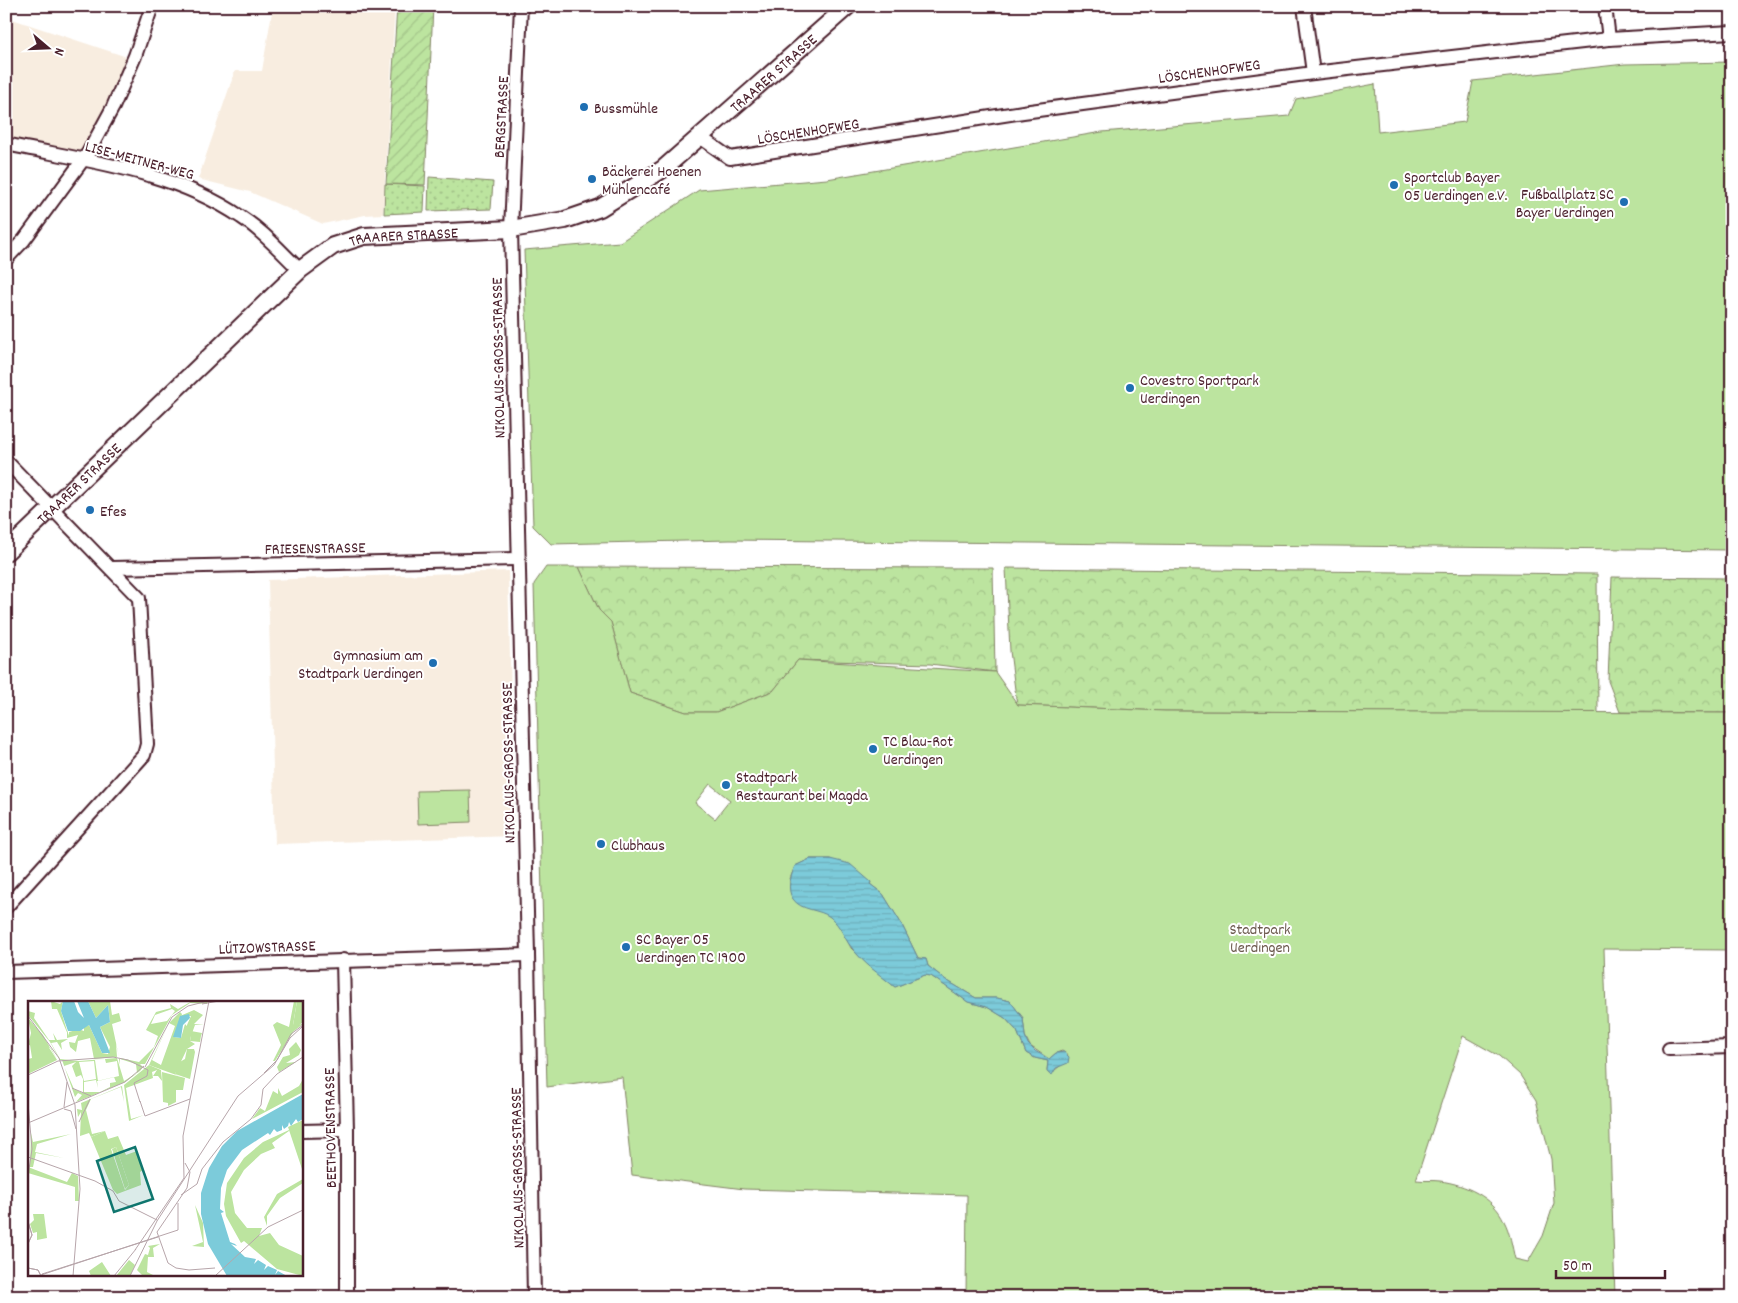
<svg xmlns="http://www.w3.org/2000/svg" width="1738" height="1303" font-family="Dekko,sans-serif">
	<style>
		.built { fill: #f8ede0 }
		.grass { fill: url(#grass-dots); stroke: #838265 }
		.forest { fill: url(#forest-crowns); stroke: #838265 }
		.park { fill: #bce49f; stroke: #838265; fill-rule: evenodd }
		.garden { fill: url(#garden-furrows); stroke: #838265 }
		.water { fill: url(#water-rules); stroke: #688694 }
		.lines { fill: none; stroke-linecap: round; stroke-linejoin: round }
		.minor-casing { stroke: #4a1f2b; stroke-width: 16 }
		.tertiary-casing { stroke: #4a1f2b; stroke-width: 20 }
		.minor { stroke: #fff; stroke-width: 12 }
		.tertiary { stroke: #fff; stroke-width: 16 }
		.poi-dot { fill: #1f6fb2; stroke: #fff; stroke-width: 2 }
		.labels { text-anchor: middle; stroke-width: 4; stroke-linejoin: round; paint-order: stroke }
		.street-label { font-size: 16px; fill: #4a1f2b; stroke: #fff }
		.poi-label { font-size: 16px; fill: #4a1f2b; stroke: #fff; text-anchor: start }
		.park-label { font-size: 16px; fill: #6c5a4e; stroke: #fff }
		.inset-road { fill: none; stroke: #b7a5aa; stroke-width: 1 }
		.view { fill: #0f766e; fill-opacity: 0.15; stroke: #0f766e; stroke-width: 2.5 }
		.inset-edge { fill: none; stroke: #4a1f2b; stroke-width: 2.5 }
	</style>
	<defs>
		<pattern id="grass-dots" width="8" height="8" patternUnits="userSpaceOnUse" patternTransform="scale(1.25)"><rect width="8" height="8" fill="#bce49f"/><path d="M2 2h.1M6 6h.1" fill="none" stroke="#a3c389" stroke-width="1.8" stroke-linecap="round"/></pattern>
		<pattern id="forest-crowns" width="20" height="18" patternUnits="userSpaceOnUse" patternTransform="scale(1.25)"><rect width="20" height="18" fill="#bce49f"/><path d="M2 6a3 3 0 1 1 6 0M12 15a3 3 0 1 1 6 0" fill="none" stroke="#a3c389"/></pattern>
		<pattern id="garden-furrows" width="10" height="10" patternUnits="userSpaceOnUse" patternTransform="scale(1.25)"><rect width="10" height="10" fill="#bce49f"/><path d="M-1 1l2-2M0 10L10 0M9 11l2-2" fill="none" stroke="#a3c389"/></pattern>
		<pattern id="water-rules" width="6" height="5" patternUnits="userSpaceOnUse" patternTransform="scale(1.25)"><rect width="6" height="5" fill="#7ccbda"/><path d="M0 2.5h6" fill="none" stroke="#6daebb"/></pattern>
	</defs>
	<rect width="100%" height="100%" fill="#fff"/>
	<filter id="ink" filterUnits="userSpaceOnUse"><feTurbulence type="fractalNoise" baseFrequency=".02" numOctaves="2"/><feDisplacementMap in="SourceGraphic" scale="10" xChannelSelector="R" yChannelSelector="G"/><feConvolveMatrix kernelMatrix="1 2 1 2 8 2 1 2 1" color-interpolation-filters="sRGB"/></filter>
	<g filter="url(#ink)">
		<g class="built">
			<path d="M6 6H13L12 19 127 57 105 112 83 150 75 152 6 138Z"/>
			<path d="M273 6H395L383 214 365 215 323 224 250 192 198 179 235 71H262Z"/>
			<path d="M508 571 514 836 275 844 268 580Z"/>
		</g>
		<g class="grass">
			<path d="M429 177 493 182 491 209 428 211Z"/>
			<path d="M385 184 425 186 424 212 384 214Z"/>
		</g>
		<g class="forest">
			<path d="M579 567 993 568 995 672 930 664 798 660 773 691 716 712H686L630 693 611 622 599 610Z"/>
			<path d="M1006 568 1597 574 1598 713 1165 711 1017 705 1010 651Z"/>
			<path d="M1612 577 1732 578V713L1620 712 1608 681Z"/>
		</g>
		<g class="park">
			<path d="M1732 62V550L730 540 551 544 533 526 524 250 620 242 699 190 827 179 1102 132 1289 116 1296 99 1375 84 1378 132 1465 122 1473 81 1625 64Z"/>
			<path d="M546 567H579L599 610 611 622 630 693 686 712H716L773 691 798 660 995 672 1018 705 1165 711 1732 713V950L1604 949 1615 1297H966L967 1195 744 1189 632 1175 622 1077 547 1087 534 584ZM710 784 730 800 715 819 695 803ZM810 859H830L871 882 870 884 883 894 901 923 918 958 926 959 928 966 946 980 976 998H997L1010 1001 1023 1018 1025 1036 1030 1046 1049 1059 1056 1053 1062 1051 1068 1055 1060 1066 1050 1074 1047 1070 1048 1061 1035 1058 1026 1053 1017 1031 1005 1018 987 1007 968 1002 931 976 925 975 895 987 868 965 851 948 841 928 832 918 790 889V879L795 866ZM1463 1036 1499 1056 1520 1075 1536 1100 1551 1159 1554 1203 1543 1236 1528 1262 1515 1259C1512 1247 1510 1232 1504 1221 1494 1197 1464 1184 1440 1181 1432 1180 1424 1181 1416 1180Z"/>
			<path d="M470 790 471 822 418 824 417 791Z"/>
		</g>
		<path class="garden" d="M397 6H433L425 185 386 184Z"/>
		<path class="water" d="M810 859H830L850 864 871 882 870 884 883 894 901 923 918 958 926 959 928 966 946 980 976 998H997L1010 1001 1023 1018 1025 1036 1028 1044 1035 1051 1049 1059 1056 1053 1064 1052 1069 1057 1068 1063 1056 1068 1052 1075 1047 1071 1048 1061 1035 1058 1026 1053 1017 1031 1005 1018 987 1007 968 1002 931 976 925 975 895 987C880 975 863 963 852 948 843 937 842 927 830 917 820 909 801 911 793 899 786 889 791 876 795 866Z"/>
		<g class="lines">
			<defs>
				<g id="minor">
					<path d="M521 6 511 229 528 955 534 1297"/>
					<path d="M1304 6 1313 73"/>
					<path d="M1605 6 1609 39"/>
					<path d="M700 137 730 158 1023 112 1313 73 1609 39 1732 32"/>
					<path d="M6 144C86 161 172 170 241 217 263 231 281 252 300 270"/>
					<path d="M6 259 24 240 88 153 113 107 135 56 152 6"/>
					<path d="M6 461 139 598 147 744 144 755 6 907"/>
					<path d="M112 568 518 559"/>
					<path d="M343 960 347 1130V1297"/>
					<path d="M6 972 528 955"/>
					<path d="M1669 1049 1732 1047"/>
					<path d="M301 1131 347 1130"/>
				</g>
				<g id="tertiary">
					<path id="s1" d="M6 552 300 270 333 246 364 236 511 229 565 220 600 208 663 169 848 6"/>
				</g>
			</defs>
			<use href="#minor" class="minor-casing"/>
			<use href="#tertiary" class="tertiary-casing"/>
			<use href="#minor" class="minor"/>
			<use href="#tertiary" class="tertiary"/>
		</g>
	</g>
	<g class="poi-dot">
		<circle cx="584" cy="107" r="5"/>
		<circle cx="592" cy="179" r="5"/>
		<circle cx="1394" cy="185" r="5"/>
		<circle cx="1624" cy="202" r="5"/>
		<circle cx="1130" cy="388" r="5"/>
		<circle cx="90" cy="510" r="5"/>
		<circle cx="433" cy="663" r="5"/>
		<circle cx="873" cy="749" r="5"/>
		<circle cx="726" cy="785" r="5"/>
		<circle cx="601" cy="844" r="5"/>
		<circle cx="626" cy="947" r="5"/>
	</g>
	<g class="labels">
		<g class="street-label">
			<text transform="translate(1209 70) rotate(-8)" y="6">LÖSCHENHOFWEG</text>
			<text dy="6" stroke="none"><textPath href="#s1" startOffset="940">TRAARER STRASSE</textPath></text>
			<text transform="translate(500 117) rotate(-87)" y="6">BERGSTRASSE</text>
			<text transform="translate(808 130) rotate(-9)" y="6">LÖSCHENHOFWEG</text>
			<text transform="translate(140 159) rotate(15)" y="6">LISE-MEITNER-WEG</text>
			<text dy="6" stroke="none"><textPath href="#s1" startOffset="520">TRAARER STRASSE</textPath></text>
			<text transform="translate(497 358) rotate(-91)" y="6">NIKOLAUS-GROSS-STRASSE</text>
			<text dy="6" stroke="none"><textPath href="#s1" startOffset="100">TRAARER STRASSE</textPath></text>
			<text transform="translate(315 547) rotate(-1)" y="6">FRIESENSTRASSE</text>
			<text transform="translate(507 763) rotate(-91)" y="6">NIKOLAUS-GROSS-STRASSE</text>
			<text transform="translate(267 946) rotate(-2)" y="6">LÜTZOWSTRASSE</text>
			<text transform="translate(329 1128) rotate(-91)" y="6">BEETHOVENSTRASSE</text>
			<text transform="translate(516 1168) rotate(-91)" y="6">NIKOLAUS-GROSS-STRASSE</text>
		</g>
		<g class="poi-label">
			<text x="594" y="113">Bussmühle</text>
			<text x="602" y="176">Bäckerei Hoenen<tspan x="602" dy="18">Mühlencafé</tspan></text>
			<text x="1404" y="182">Sportclub Bayer<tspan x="1404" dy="18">05 Uerdingen e.V.</tspan></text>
			<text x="1614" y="199" text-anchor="end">Fußballplatz SC<tspan x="1614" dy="18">Bayer Uerdingen</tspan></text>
			<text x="1140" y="385">Covestro Sportpark<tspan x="1140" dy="18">Uerdingen</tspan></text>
			<text x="100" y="516">Efes</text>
			<text x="423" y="660" text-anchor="end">Gymnasium am<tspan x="423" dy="18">Stadtpark Uerdingen</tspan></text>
			<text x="883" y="746">TC Blau-Rot<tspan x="883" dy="18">Uerdingen</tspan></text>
			<text x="736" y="782">Stadtpark<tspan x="736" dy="18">Restaurant bei Magda</tspan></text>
			<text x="611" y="850">Clubhaus</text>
			<text x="636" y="944">SC Bayer 05<tspan x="636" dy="18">Uerdingen TC 1900</tspan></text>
		</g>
		<g class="park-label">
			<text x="1260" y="934">Stadtpark<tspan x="1260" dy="18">Uerdingen</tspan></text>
		</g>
	</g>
	<g transform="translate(28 1001)">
		<rect width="275" height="275" fill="#fff"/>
		<path d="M60 0H82L84 14 91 12 93 20 84 23 91 56 88 43 89 56 66 58 62 37 50 40 48 51 42 46 41 41 47 42 50 34 39 37V29L41 35V31L55 27 53 29 56 30V26L61 24 74 52 80 53 82 46 72 26 82 21 80 4 68 17ZM164 0H180L179 3 162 2 144 14 117 63H112L115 66 112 70 100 79 95 82 48 101 54 94 50 92 47 96 34 59H32L22 41 0 14V10L7 12 6 17 21 39H27L25 32 29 39 40 38 33 42 34 49 29 41 23 42 32 58 51 60 89 57 96 80 109 72 108 63 92 58V64L91 58 92 57 111 61 126 46 130 35 118 29 128 11 143 7 142 3 150 8ZM144 8 147 10 139 20 123 23 127 14ZM77 58 78 62 89 60 91 75 70 80 67 59ZM66 60 68 78 56 80 51 61ZM48 61 44 65 48 76 53 74 55 78V92L46 88 36 65ZM86 76 88 81 82 82V86L72 91H56V81L68 79 70 87 69 80ZM0 17 15 34 29 59 23 47 0 44 3 32ZM121 64 133 69 134 80 130 75H125L129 69 124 71 125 77 98 87 103 118 116 114 101 120 96 84ZM275 78V91L224 118 232 107 237 110 245 90 250 93V87L254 95 271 85ZM94 85 96 101 93 86 63 98 58 109 64 133 77 130 63 136 61 132 52 135 53 111 50 116 49 108 54 109 53 102ZM262 125 261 130 244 142 247 147 233 153 216 169 203 191 207 212 219 227H234L231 235 242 232 251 244 275 255V275L249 268 216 240 213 242 198 215 196 203 199 182 216 157 235 141 261 129ZM275 178V182L252 197 239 215V225L236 216 249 193Z" fill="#bce49f" fill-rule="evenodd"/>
		<path d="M266 0H269L265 24 275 23 266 30 247 60H245L253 44 245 24 249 21 261 26ZM152 11 154 13 146 36 153 37 157 23 163 30 174 32 173 35H163L162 40 167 43 159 48 147 73 151 75 121 64 141 22ZM141 22 147 25 133 64 124 59ZM268 41 273 49 271 54 258 62 268 61 251 71 249 66 255 56 262 54 261 48ZM88 146 101 184 97 188 84 148ZM0 166 39 181 44 172 50 175 51 200H47V186L0 172Z" fill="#bce49f" fill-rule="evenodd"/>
		<path d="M269 0H275V21L270 25 265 24ZM18 42 29 59 0 73V58L4 57 2 44ZM134 71 157 77 155 89H148V101L140 105V102L135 101ZM5 213H16L19 237 9 239V231L5 232 2 223 6 219Z" fill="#bce49f"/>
		<path d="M23 0 32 3 35 0 33 10 41 36 29 8H24ZM166 9 175 14 166 23 176 24H167L163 35H173L172 41 162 40 163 35 155 33 163 15H152ZM275 119V171L260 126ZM77 130 80 138 90 135 98 154 109 150 115 169 112 171 113 184 89 193 85 189 63 136ZM88 146 101 184 97 189 83 148ZM3 132 5 141 43 133 9 143 7 151 36 157 8 152 5 166H2ZM167 204 175 222 176 246 164 245 175 241ZM132 243 125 247 126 256H120L119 271 127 275H115L109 269 117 253 120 254 122 247 120 245Z" fill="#bce49f" fill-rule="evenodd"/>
		<path d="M159 48H166L167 51 162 78 147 73 150 62 157 58ZM101 259 107 264 102 275H88ZM74 261 83 275H63L61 270Z" fill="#bce49f"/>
		<path d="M35 0H46L50 11 56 17 49 0H60L68 17 80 4 82 21 72 26 82 52H74L61 24 52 30H40L33 10ZM161 13 162 17 155 24 153 37 145 36 152 15ZM275 93V118L270 121 268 118 263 125 261 121 260 125 256 128 254 124V129L249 131 246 128 242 134 240 132 214 149 199 169 193 187 192 208 196 211 193 212 202 241 207 243 209 245 203 243 217 256 228 258 226 263 230 259 238 264 236 269 240 265 249 269 247 274 250 270 259 275H199L180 243 173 213V192L181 167 194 145 209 130Z" fill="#7ccbda"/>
		<path class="inset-road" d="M174 3 191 0M0 15 31 57 47 104 52 188 45 275M117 66 144 16 160 5 180 0M236 72 249 59 263 33 275 24M0 74 30 60 85 56 100 59 120 69 119 75 106 82 112 101M44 87 63 95M112 100 117 115 162 98M0 102 4 148 0 175M36 106 39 81M36 108 43 110 48 128M51 121 62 98M0 122 97 81 116 65M0 156 67 180 85 190 91 200 129 219M157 162 162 171 159 187 129 231 140 262 148 267 161 269M153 194 169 183 174 168 195 141 223 118 233 104 235 88 249 73 275 56M0 220 4 234 0 242M0 221 4 234 0 243M107 249 156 177 155 135 181 0M0 267 10 269 13 275M0 267 10 269 13 275M161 269 187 267M14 273 130 236M13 274 150 229V202M86 275 108 248M102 275 129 220 210 95 246 64 262 37 275 25M187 275 240 226 275 209"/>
		<path class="view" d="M107 146 125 198 86 211 69 160Z"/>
		<rect width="275" height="275" class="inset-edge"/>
	</g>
	<rect width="1738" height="1303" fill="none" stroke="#fff" stroke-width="25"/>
	<rect x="12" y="12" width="1713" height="1278" fill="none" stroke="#4a1f2b" stroke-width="2" filter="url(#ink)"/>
	<g transform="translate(48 48) rotate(109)" stroke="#ffffff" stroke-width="4" paint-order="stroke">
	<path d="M0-4L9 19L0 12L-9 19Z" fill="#4a1f2b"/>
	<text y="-8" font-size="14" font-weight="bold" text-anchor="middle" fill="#4a1f2b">N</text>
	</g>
	<path d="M1556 1270v8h109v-8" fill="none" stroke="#4a1f2b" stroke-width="2.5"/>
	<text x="1563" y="1270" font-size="15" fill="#4a1f2b" stroke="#ffffff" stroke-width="4" paint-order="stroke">50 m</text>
</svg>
